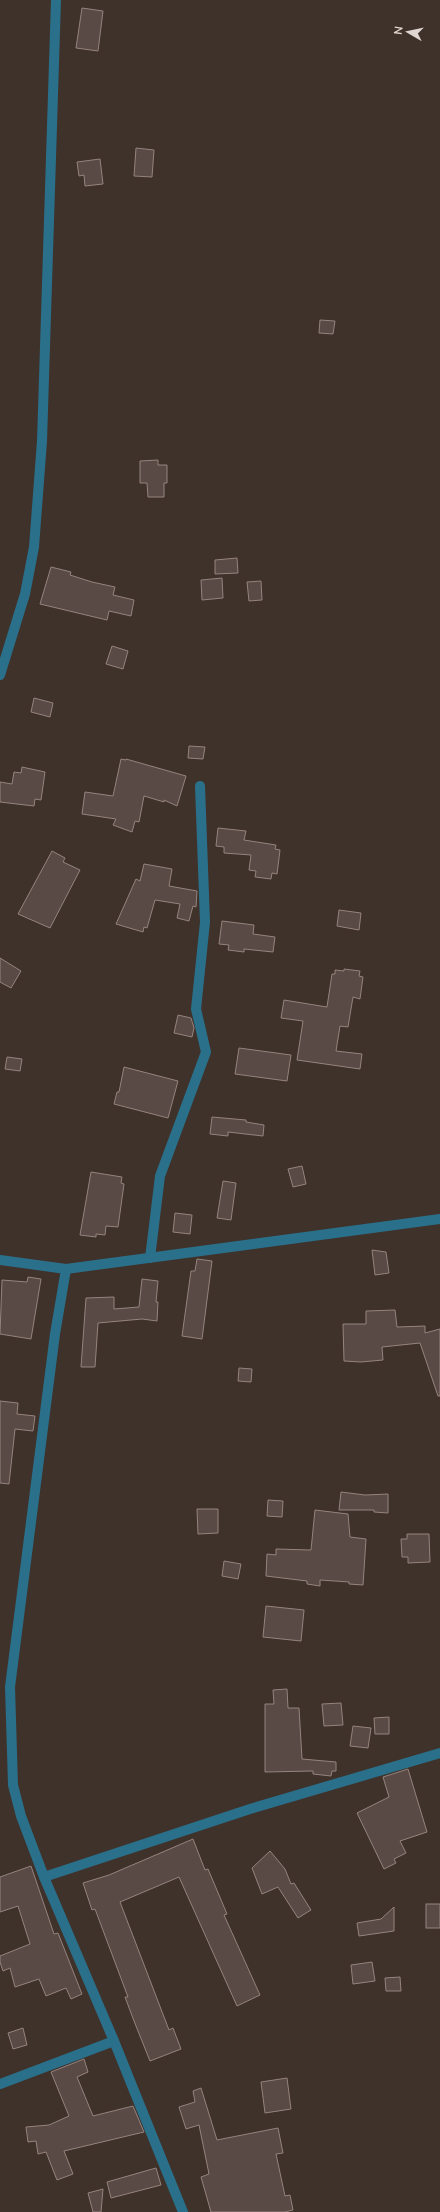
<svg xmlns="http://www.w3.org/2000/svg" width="440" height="2212" font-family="Lato,sans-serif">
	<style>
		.building { fill: #5a4a46; stroke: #95837e }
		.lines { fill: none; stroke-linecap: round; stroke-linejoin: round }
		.street { stroke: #2a708b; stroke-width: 10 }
	</style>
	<rect width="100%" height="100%" fill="#3f322a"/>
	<g class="building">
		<path d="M82 8 103 11 98 51 76 48Z"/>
		<path d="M136 148 154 150 152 177 134 176Z"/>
		<path d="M100 159 103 184 85 186 84 175 79 176 77 162Z"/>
		<path d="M320 320 335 321 333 334 319 333Z"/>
		<path d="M158 460V465H167V483H164V497H148L147 483H140V461Z"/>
		<path d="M237 558 238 573 215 574V560Z"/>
		<path d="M51 567 71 572 70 575 92 582 115 587 113 595 134 600 131 616 109 611 107 620 40 604Z"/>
		<path d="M222 578 223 598 202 600 201 580Z"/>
		<path d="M261 581 262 600 249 601 247 582Z"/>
		<path d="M112 646 128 651 123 669 106 664Z"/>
		<path d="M34 698 53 703 50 717 31 712Z"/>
		<path d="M189 746 205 747 203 759 188 758Z"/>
		<path d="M121 759 126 760V759L186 776 177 806 164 800V802L144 796 139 822 135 821 132 832 113 825 116 819 82 814 85 792 113 796Z"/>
		<path d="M22 767 45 772 41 800 35 799 34 806 0 802V782L12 784 14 772 21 773Z"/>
		<path d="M218 828 246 831 244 840 276 845 275 849 280 850 277 874 272 873 271 879 255 877 256 871 249 870 251 855 224 853V847L216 846Z"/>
		<path d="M52 851 65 858 63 862 80 870 50 928 18 914Z"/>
		<path d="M144 864 172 869 169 886 197 891 196 907 193 906 189 921 177 918 180 904 155 900 147 928 144 927 143 932 116 924 136 879 140 881Z"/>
		<path d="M339 910 361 913 359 930 337 926Z"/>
		<path d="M222 921 254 925 253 934 275 937 273 952 244 949V952L228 950 229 945 219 944Z"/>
		<path d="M0 958 21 971 11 988 0 982Z"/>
		<path d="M344 969 360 971 359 976 363 977 360 999 353 997 348 1027 340 1026 336 1051 362 1054 360 1069 297 1060 303 1021 281 1018 284 1000 327 1007 332 974H335V970L344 971Z"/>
		<path d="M178 1015 191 1018 194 1028 192 1037 174 1033Z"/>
		<path d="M239 1048 291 1055 287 1081 235 1074Z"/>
		<path d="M7 1057 22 1059 20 1071 5 1069Z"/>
		<path d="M124 1067 178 1081 168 1118 114 1104 117 1092H119Z"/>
		<path d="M212 1117 246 1120V1122L264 1125 263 1136 228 1132V1136L210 1134Z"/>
		<path d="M302 1166 306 1184 293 1187 288 1169Z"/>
		<path d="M91 1172 122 1177 121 1183 124 1184 118 1227 106 1226 105 1235 96 1234V1237L80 1235Z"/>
		<path d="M223 1181 236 1183 231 1220 217 1218Z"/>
		<path d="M175 1213 192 1215 190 1234 173 1232Z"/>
		<path d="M372 1250 386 1252 389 1273 375 1275Z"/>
		<path d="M197 1259 212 1261 202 1339 182 1336 191 1271H195Z"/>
		<path d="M28 1277 41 1279 31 1339 0 1334 2 1280 27 1282Z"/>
		<path d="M142 1279 158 1281 156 1302H158L157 1321 142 1319 98 1323 95 1367H81L86 1298 114 1297V1309L139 1307Z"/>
		<path d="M395 1310 397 1327 425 1326V1333L440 1329V1396H438L420 1343 382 1347 383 1360 361 1362 344 1361 343 1324H366V1311Z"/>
		<path d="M239 1368 252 1369 251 1382 238 1381Z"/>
		<path d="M0 1401 18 1403 17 1414 35 1416 33 1431 15 1429 9 1484 0 1483Z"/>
		<path d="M341 1492 365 1495 388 1494V1513L374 1512V1510H339Z"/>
		<path d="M268 1500 283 1501 282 1517 267 1516Z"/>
		<path d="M197 1509H218V1533L198 1534Z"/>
		<path d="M315 1510 348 1514 350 1537 366 1539 363 1585 349 1584V1582L320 1580V1586L307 1584V1581L266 1576 267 1554 276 1555V1549L311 1550Z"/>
		<path d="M407 1534H429L430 1562 408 1563V1557H402L401 1539H407Z"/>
		<path d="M224 1561 241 1564 238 1579 222 1576Z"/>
		<path d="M266 1606 304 1610 301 1641 263 1637Z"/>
		<path d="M287 1689 288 1708H299L302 1759 336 1762V1771H332L331 1776 313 1774V1771L265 1772V1704H274L273 1690Z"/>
		<path d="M341 1703 343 1725 324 1726 322 1704Z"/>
		<path d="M389 1717V1734H375L374 1718Z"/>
		<path d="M353 1726 371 1728 368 1748 350 1746Z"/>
		<path d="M408 1769 427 1832 400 1841 406 1853 394 1859 396 1863 384 1869 357 1813 389 1797 383 1777Z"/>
		<path d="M193 1839 205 1870 208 1869 227 1914 224 1915 260 1995 237 2006 179 1877 120 1902 169 2030 173 2028 181 2049 150 2061 134 2021 125 1997H128L95 1909 92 1910 83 1883 109 1875Z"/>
		<path d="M270 1851 285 1869 291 1884 294 1883 311 1910 298 1918 278 1887 262 1894 252 1868Z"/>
		<path d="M31 1866 54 1934 58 1933 82 1994 71 1999 66 1988 46 1996 39 1979 15 1987 10 1968 3 1971 0 1962V1956L30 1944 18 1906 0 1912V1877Z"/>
		<rect x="426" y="1904" width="14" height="24"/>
		<path d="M394 1907V1931L359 1936 357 1923 381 1919Z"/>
		<path d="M372 1962 375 1981 353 1984 351 1965Z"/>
		<path d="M400 1977 401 1991H386L385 1978Z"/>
		<path d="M23 2028 27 2045 13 2049 8 2033Z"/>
		<path d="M84 2059 88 2072 77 2077 93 2116 133 2106 144 2132 64 2151 73 2174 57 2180 46 2152 38 2154 36 2141 28 2142 26 2127 49 2125 69 2116 51 2072Z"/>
		<path d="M287 2078 291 2109 265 2113 261 2082Z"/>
		<path d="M201 2088 217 2140 278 2128 283 2153 276 2154 285 2196 290 2195 293 2210 285 2212H211L201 2177 209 2174 199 2125 186 2129 179 2107 195 2102 193 2091Z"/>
		<path d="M156 2168 161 2185 111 2198 107 2182Z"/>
		<path d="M103 2189 101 2212H93L88 2193Z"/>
	</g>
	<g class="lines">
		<g class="street">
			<path d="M0 675 25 594 34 547 42 441 56 0"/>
			<path d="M150 1258 160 1176 206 1052 196 1009 205 922 200 786"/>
			<path d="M0 1260 66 1269 440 1219"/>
			<path d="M66 1269 55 1334 10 1687 13 1785 21 1816 44 1877 114 2041 183 2212"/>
			<path d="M44 1877 250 1809 440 1753"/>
			<path d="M0 2084 114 2041"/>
		</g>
	</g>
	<g transform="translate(408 32) rotate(279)" stroke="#3f322a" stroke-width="3" paint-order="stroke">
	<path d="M0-3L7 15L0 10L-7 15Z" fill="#dfd6d1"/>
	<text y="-6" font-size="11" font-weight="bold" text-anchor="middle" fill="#dfd6d1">N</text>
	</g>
</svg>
